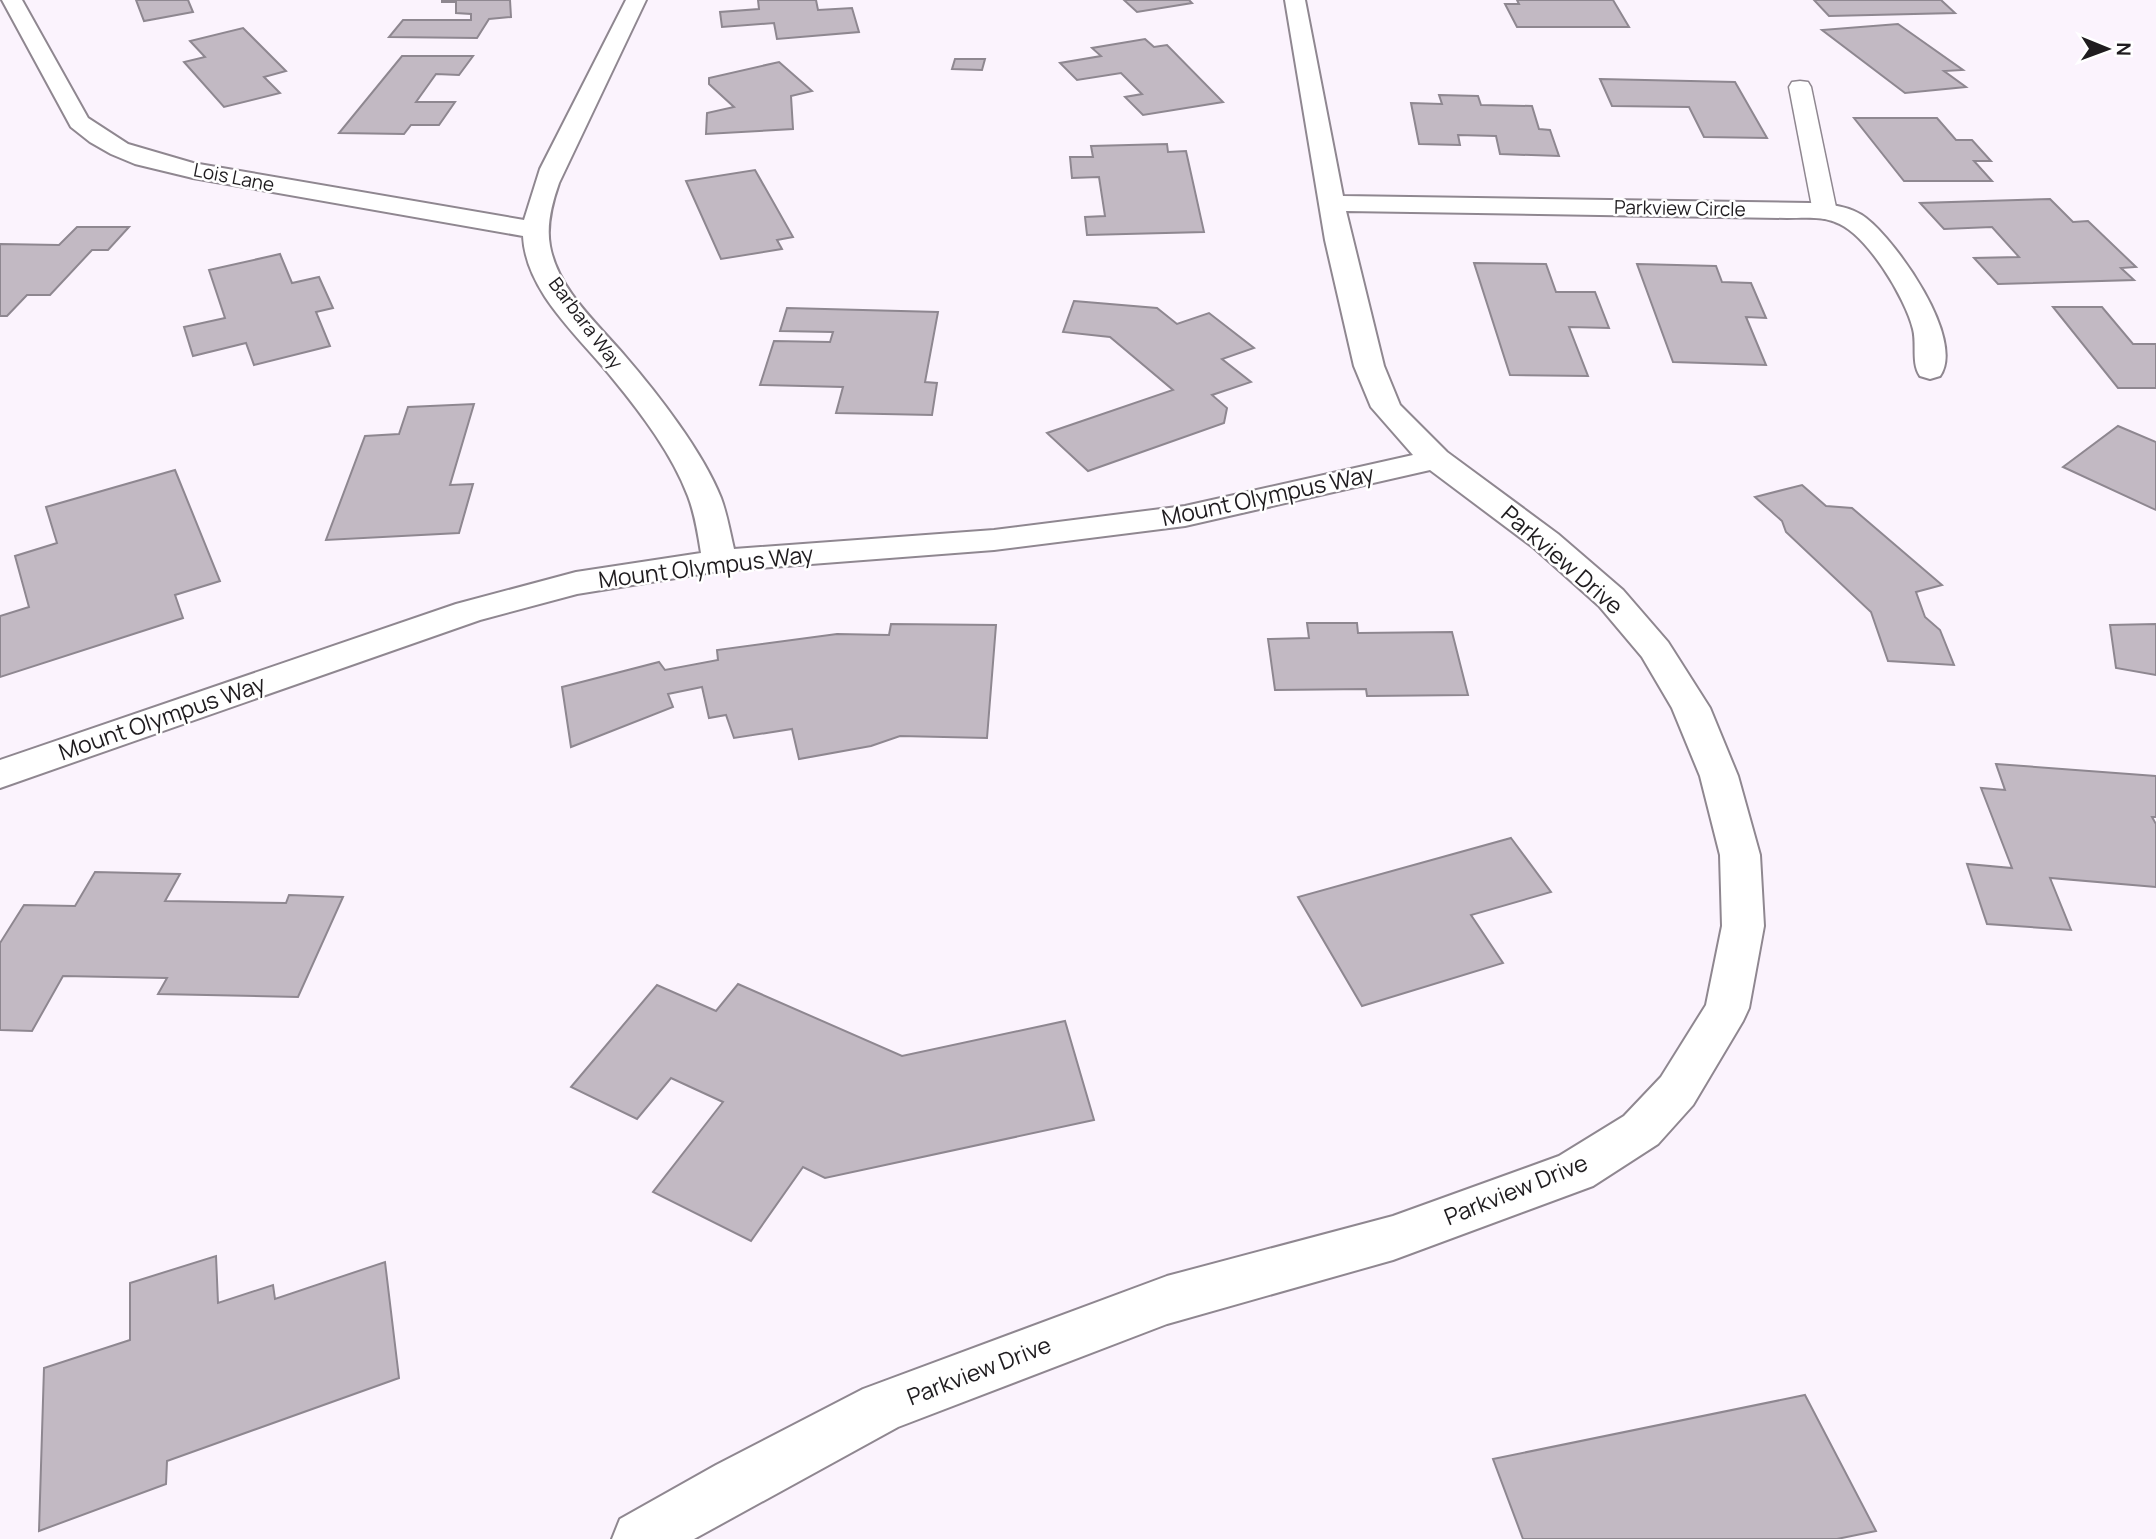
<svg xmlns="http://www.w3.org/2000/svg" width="2156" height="1539" font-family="Manrope,sans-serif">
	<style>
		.building { fill: #c2b9c3; stroke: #8e8790; stroke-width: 2 }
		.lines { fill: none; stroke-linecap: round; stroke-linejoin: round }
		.lane-casing { stroke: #8f8790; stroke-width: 3 }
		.street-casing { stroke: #8f8790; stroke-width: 4 }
		.lane { fill: #fff; fill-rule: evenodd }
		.street { fill: #fff; fill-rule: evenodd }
		.labels { text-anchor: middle; stroke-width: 5; stroke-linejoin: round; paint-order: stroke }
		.far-street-label { font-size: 19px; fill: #1f1c1f; stroke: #fff }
		.street-label { font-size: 23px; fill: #1f1c1f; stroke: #fff }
	</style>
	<rect width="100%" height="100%" fill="#fbf3fd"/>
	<g class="building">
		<path d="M136 0H188L193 12 144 21Z"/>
		<path d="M442 0H510L511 17 489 19 477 38 389 37 403 20H471V14L456 13V2H442Z"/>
		<path d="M758 0H816L818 10 852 8 859 32 777 39 774 23 722 27 720 12 759 9Z"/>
		<path d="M1124 0H1189L1192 3 1137 12Z"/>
		<path d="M1517 0H1613L1629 27H1517L1505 4H1519Z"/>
		<path d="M1814 0H1941L1955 13 1829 16Z"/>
		<path d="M1898 24 1963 70 1944 71 1966 87 1905 93 1822 30Z"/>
		<path d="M243 28 286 71 264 77 280 93 224 107 184 62 205 57 190 41Z"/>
		<path d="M1145 39 1154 47 1167 45 1223 102 1143 115 1125 97 1142 94 1121 73 1077 80 1060 63 1101 56 1092 48Z"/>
		<path d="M402 56H473L459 75 436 74 416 102H455L439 125H411L404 134 339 133Z"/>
		<path d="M955 59H985L982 70 952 69Z"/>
		<path d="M779 62 812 91 791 96 793 129 706 134 707 113 734 107 709 84V78Z"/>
		<path d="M1600 79 1735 82 1767 138 1704 137 1689 107 1612 106Z"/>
		<path d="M1439 95 1478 96 1481 105 1532 106 1539 129 1550 130 1559 156 1500 154 1496 136 1458 135 1460 145 1419 144 1411 103 1442 104Z"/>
		<path d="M1854 118H1937L1956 140H1972L1991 161H1974L1992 181H1904Z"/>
		<path d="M1167 144 1168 152 1186 151 1204 232 1087 235 1085 217 1105 216 1099 177 1072 178 1070 157H1093L1091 146Z"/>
		<path d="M755 170 793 237 777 240 782 249 721 259 686 181Z"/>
		<path d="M2050 199 2073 222 2088 221 2136 267 2121 268 2134 280 1998 284 1974 258 2019 257 1992 227 1944 229 1920 203Z"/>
		<path d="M77 227H129L108 250H92L50 295H27L7 316H0V244L59 245Z"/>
		<path d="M280 254 292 283 319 277 333 308 316 312 330 346 254 365 246 343 193 356 184 327 225 318 209 270Z"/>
		<path d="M1474 263 1546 264 1556 292H1595L1609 328 1569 327 1588 376 1510 375Z"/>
		<path d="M1637 264 1716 266 1722 282 1751 283 1766 318 1746 317 1766 365 1673 362Z"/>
		<path d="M1074 301 1157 308 1177 324 1209 313 1254 348 1222 359 1251 382 1212 395 1227 408 1224 423 1088 471 1047 433 1173 390 1110 337 1063 332Z"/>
		<path d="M2053 307H2102L2133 344H2156V388H2118Z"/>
		<path d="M787 308 938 312 925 382 937 383 932 415 836 413 843 387 760 385 774 341 830 342 833 332 780 331Z"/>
		<path d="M474 404 450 485 473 484 459 533 326 540 365 436 399 434 408 407Z"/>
		<path d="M2118 426 2156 442V510L2063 467Z"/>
		<path d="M175 470 220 581 175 595 183 618 0 677V616L29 607 15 556 57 543 46 507Z"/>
		<path d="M1802 485 1826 506 1852 508 1942 585 1916 592 1925 617 1940 630 1954 665 1888 661 1871 612 1786 532 1782 521 1755 497Z"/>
		<path d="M1307 623H1357L1358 633 1452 632 1468 695 1367 696 1366 689 1275 690 1268 639 1309 638Z"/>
		<path d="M891 624 996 625 987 738 900 736 871 746 799 759 792 729 734 738 726 715 709 718 702 687 668 694 673 707 571 747 562 687 659 662 665 670 718 660 717 650 837 634 889 635Z"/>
		<path d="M2156 624V675L2116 668 2110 625Z"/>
		<path d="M1996 764 2156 776V817H2152L2156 824V887L2050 878 2071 930 1987 924 1967 864 2012 868 1981 788 2005 790Z"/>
		<path d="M1511 838 1551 892 1471 915 1503 963 1362 1006 1298 897Z"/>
		<path d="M95 872 180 874 165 901 286 903 289 895 343 897 298 997 158 994 167 978 63 976 32 1031 0 1030V943L24 905 75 906Z"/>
		<path d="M738 984 902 1056 1065 1021 1094 1120 825 1178 803 1167 751 1241 653 1192 723 1102 671 1078 637 1119 571 1087 657 985 716 1011Z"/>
		<path d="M216 1256 218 1303 273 1285 275 1299 385 1262 399 1378 167 1461 166 1484 39 1531 44 1368 130 1340V1283Z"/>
		<path d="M1805 1395 1876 1531 1837 1539H1523L1493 1459Z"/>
	</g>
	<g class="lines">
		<defs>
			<path id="lane" d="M1800 81 1808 82 1811 87 1837 212 1834 217 1825 219 1816 217 1813 212 1789 87 1792 82Z"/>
			<path id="street" d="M2 0H22L88 118 128 144 193 163 524 220 540 169 626 0H646L559 183C552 203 546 225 550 246 558 290 598 324 625 356 657 393 703 452 721 498 727 514 730 532 734 549L994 530 1185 506 1413 455 1371 407 1354 366 1325 240 1285 0H1305L1343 196 1810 203C1829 204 1851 206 1866 218 1896 241 1966 339 1940 376L1930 379 1920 376C1911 363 1917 344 1913 329 1906 299 1866 232 1835 222 1821 216 1802 218 1787 218L1346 211 1384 366 1400 405 1447 452 1558 534 1623 590 1668 642 1710 708 1738 776 1760 855 1764 926 1749 1008 1743 1021 1693 1105 1658 1144 1593 1186 1393 1260 1167 1324 898 1427 694 1539H612L620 1519 716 1465 863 1389 1167 1276 1393 1216 1559 1156 1624 1116 1661 1077 1706 1005 1722 926 1720 855 1700 776 1672 708 1642 657 1599 606 1534 548 1430 470 1185 526 994 550 719 571 577 594 480 620 0 788V760L456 604 576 572 701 553C698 534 695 514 688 496 672 454 641 413 613 379 580 337 526 293 523 236L193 178 135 164 111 154 90 142 71 127Z"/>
		</defs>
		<use href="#lane" class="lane-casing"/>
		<use href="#street" class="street-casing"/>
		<use href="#lane" class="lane"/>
		<use href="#street" class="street"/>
	</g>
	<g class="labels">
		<g class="far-street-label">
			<text transform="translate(234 177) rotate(11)" y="7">Lois Lane</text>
			<text transform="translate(1680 208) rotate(1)" y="7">Parkview Circle</text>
			<text transform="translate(586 323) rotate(53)" y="7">Barbara Way</text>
		</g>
		<g class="street-label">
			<text transform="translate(1268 496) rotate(-12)" y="8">Mount Olympus Way</text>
			<text transform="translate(1562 560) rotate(41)" y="8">Parkview Drive</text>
			<text transform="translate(706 567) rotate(-7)" y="8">Mount Olympus Way</text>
			<text transform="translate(162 718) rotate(-19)" y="8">Mount Olympus Way</text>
			<text transform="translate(1516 1190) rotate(-22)" y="8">Parkview Drive</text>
			<text transform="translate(979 1371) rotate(-21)" y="8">Parkview Drive</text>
		</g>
	</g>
	<g transform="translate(2107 49) rotate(91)" stroke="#ffffff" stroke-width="5" paint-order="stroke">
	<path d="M0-5L12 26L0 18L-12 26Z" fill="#1f1c1f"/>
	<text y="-10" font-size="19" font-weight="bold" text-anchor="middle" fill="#1f1c1f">N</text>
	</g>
</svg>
